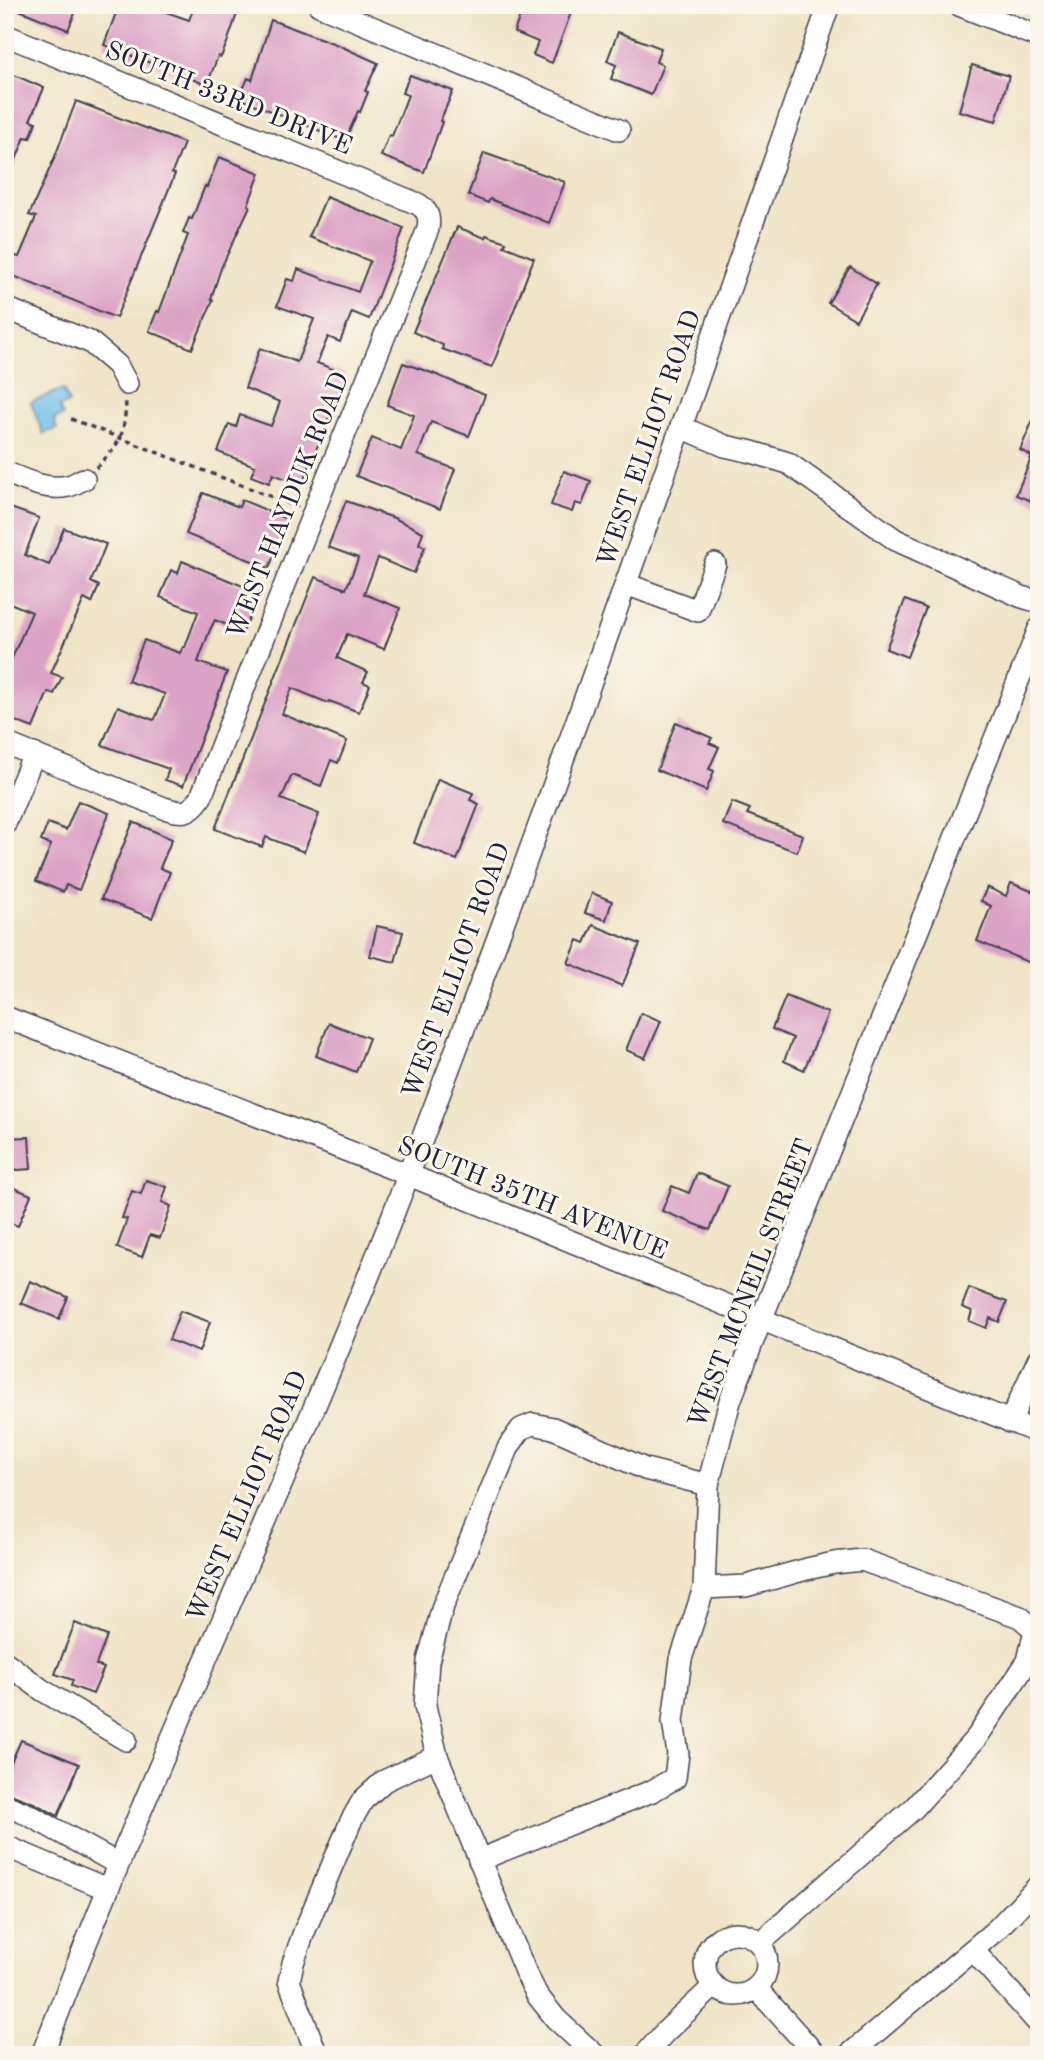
<svg xmlns="http://www.w3.org/2000/svg" width="1044" height="2060" font-family="'Old Standard TT',serif">
	<style>
		.water { fill: #6dbfe9; stroke: #487092; stroke-width: 2 }
		.building { fill: #dba3c6 }
		.lines { fill: none; stroke-linecap: round; stroke-linejoin: round }
		.minor-casing { stroke: #413f50; stroke-width: 24 }
		.path { stroke: #413f50; stroke-width: 3.5; stroke-dasharray: 5 5; stroke-linecap: butt }
		.minor { stroke: #fff; stroke-width: 21 }
		.labels { text-anchor: middle; stroke-width: 6; stroke-linejoin: round; paint-order: stroke }
		.street-label { font-size: 26px; fill: #22223b; stroke: #fbf7ec }
	</style>
	<rect width="100%" height="100%" fill="#fbf7ec"/>
	<filter id="ink" filterUnits="userSpaceOnUse"><feTurbulence type="fractalNoise" baseFrequency=".0143" numOctaves="2"/><feDisplacementMap in="SourceGraphic" scale="14" xChannelSelector="R" yChannelSelector="G"/><feConvolveMatrix kernelMatrix="1 2 1 2 8 2 1 2 1" color-interpolation-filters="sRGB"/></filter>
	<filter id="wash" filterUnits="userSpaceOnUse"><feTurbulence type="fractalNoise" baseFrequency=".00686" numOctaves="4" result="noise"/><feDisplacementMap in="SourceGraphic" scale="28" xChannelSelector="R" yChannelSelector="G"/><feGaussianBlur stdDeviation="1.57" result="paint"/><feColorMatrix in="noise" values="0 0 0 0 0 0 0 0 0 0 0 0 0 0 0 0 0 1.4 0 .05"/><feComposite in="paint" operator="in"/></filter>
	<g filter="url(#wash)">
		<rect width="100%" height="100%" fill="#f0e4c8"/>
		<path class="water" d="M63 389 69 403 59 407 63 416 54 419 57 429 43 434 31 402Z"/>
		<g id="blocks">
			<g class="building">
				<path d="M7 5H62L76 11 68 30Z"/>
				<path d="M119 5H146L189 20 195 5H240L227 43 221 57 218 56 207 85 104 45Z"/>
				<path d="M524 5H560L572 10 552 63 533 55 538 42 514 32Z"/>
				<path d="M271 20 338 45 378 63 365 91 368 92 360 112 358 111 345 141 239 98 248 78 252 80Z"/>
				<path d="M618 32 661 48 656 62 663 65 651 95 611 79 616 65 607 61Z"/>
				<path d="M972 65 1009 76 996 121 959 111Z"/>
				<path d="M5 71 44 88 30 120 36 122 30 138 25 137 6 185Z"/>
				<path d="M410 75 453 91 440 121 442 122 424 172 381 156 389 135 392 136 408 95 402 93Z"/>
				<path d="M76 101 184 143 172 173 175 174 116 318 6 273 13 255 19 257 36 217 29 215 54 159Z"/>
				<path d="M484 153 565 182 549 223 490 199 488 203 468 195Z"/>
				<path d="M219 157 260 173 248 205 250 206 221 268 211 299 213 300 192 349 149 331 157 311 159 312 188 235 183 233 189 218 192 219 205 186 207 187Z"/>
				<path d="M326 197 404 228 369 319 352 312 340 342 328 337 317 363 346 374 302 485 273 474 269 483 251 476 255 466 218 452 229 424 236 427 240 415 271 426 280 402 245 388 260 348 297 362 305 342 314 319 277 306 287 279 294 281 298 269 358 292 370 261 309 237Z"/>
				<path d="M457 227 485 238 486 235 506 242 504 246 534 258 492 367 442 349 443 345 413 332Z"/>
				<path d="M850 267 877 284 856 320 828 303Z"/>
				<path d="M403 363 432 373 485 395 469 436 431 422 421 447 418 455 455 469 440 509 356 476 372 438 401 450 414 415 387 405Z"/>
				<path d="M1039 406V504L1016 495 1032 456 1020 450Z"/>
				<path d="M564 471 591 481 582 505 575 503 572 512 551 505Z"/>
				<path d="M203 493 239 507 242 500 289 520 269 568 186 534Z"/>
				<path d="M346 501 394 518 423 532 419 544 425 547 414 573 378 558 364 594 400 608 384 649 347 634 337 658 368 672 363 682 370 685 359 712 329 701 328 703 292 688 282 714 347 741 338 763 331 760 321 786 292 775 281 799 319 814 304 852 266 837 262 847 215 829 315 577 346 589 357 562 358 558 328 547Z"/>
				<path d="M5 506 39 518 25 555 49 565 64 528 106 544 91 582 99 586 92 603 84 599 51 673 62 677 54 694 48 692 33 728 5 717V674L32 612 5 601Z"/>
				<path d="M182 561 260 593 243 632 215 620 210 630 198 662 227 672 183 786 165 780 169 769 102 745 118 706 153 720 155 719 165 694 128 681 144 640 180 653 183 647H185L198 612 160 597 171 570 178 573Z"/>
				<path d="M905 600 926 608 907 657 886 649Z"/>
				<path d="M676 722 712 738 709 743 719 747 709 769 714 771 706 791 657 770Z"/>
				<path d="M438 779 473 793 470 800 479 804 457 860 414 843Z"/>
				<path d="M78 801 109 813 79 890 66 885 63 892 36 881 51 845 41 841 48 823 66 830Z"/>
				<path d="M732 802 750 809 747 814 803 835 797 852 723 824Z"/>
				<path d="M133 822 172 839 160 868 170 872 152 918 101 899Z"/>
				<path d="M1011 883 1039 894V921L1031 941 1039 944V957L1035 965 977 941 991 906 981 901 987 887 1006 896Z"/>
				<path d="M592 893 612 901 606 920 585 913Z"/>
				<path d="M593 925 640 944 622 986 568 963 578 940 585 943Z"/>
				<path d="M377 926 403 932 395 962 370 956Z"/>
				<path d="M786 996 828 1013 804 1070 784 1061 793 1038 772 1029Z"/>
				<path d="M641 1013 661 1021 645 1058 626 1050Z"/>
				<path d="M329 1023 369 1038 356 1072 316 1056Z"/>
				<path d="M29 1137 31 1169 5 1171V1138Z"/>
				<path d="M697 1173 728 1186 710 1230 662 1211 672 1186 689 1193Z"/>
				<path d="M146 1180 167 1187 162 1202 171 1206 160 1238 150 1235 142 1257 117 1248 127 1219 122 1218 132 1191 141 1194Z"/>
				<path d="M5 1184 31 1195 18 1226 5 1221Z"/>
				<path d="M30 1281 68 1297 59 1319 21 1303Z"/>
				<path d="M969 1288 1007 1302 999 1322 990 1318 986 1328 969 1321 972 1311 962 1307Z"/>
				<path d="M180 1311 210 1322 199 1352 169 1340Z"/>
				<path d="M75 1623 107 1636 96 1665 104 1668 93 1694 71 1686 73 1680 55 1674Z"/>
				<path d="M21 1740 79 1764 58 1816 34 1803 5 1792V1776Z"/>
			</g>
		</g>
	</g>
	<g filter="url(#ink)">
		<use href="#blocks" fill-opacity="0" stroke="#413f50" stroke-width="2"/>
		<g class="lines">
			<defs>
				<g id="minor">
					<path d="M319 5 619 130"/>
					<path d="M959 5 1039 37"/>
					<path d="M5 35 418 204C428 210 430 218 428 229L327 478 201 797C190 814 183 814 164 808L5 743"/>
					<path d="M5 308 90 342 117 365 127 384"/>
					<path d="M681 427 725 446 752 452 788 463 896 540 1022 597 1039 602"/>
					<path d="M5 472C24 480 47 491 68 486 73 485 79 481 84 479"/>
					<path d="M626 584 698 611 715 564"/>
					<path d="M5 824 34 754"/>
					<path d="M5 1017 409 1175 1039 1433"/>
					<path d="M1010 1422 1039 1358"/>
					<path d="M704 1588 746 1586 807 1569 834 1563 862 1560 1020 1617 1035 1630 1028 1661 977 1737 914 1808 760 1943"/>
					<path d="M5 1662 42 1690 126 1740"/>
					<path d="M5 1805 29 1815 118 1864"/>
					<path d="M5 1846 107 1889"/>
					<path d="M479 1860 652 1791 675 1778 678 1754 673 1721 681 1659 704 1588 708 1485 730 1401 761 1320 1039 629"/>
					<circle cx="736" cy="1964" r="31"/>
					<path d="M973 1950 1039 2024"/>
					<path d="M757 1989 816 2055"/>
					<path d="M42 2055C156 1756 297 1467 411 1168 559 784 692 394 829 5"/>
					<path d="M317 2055 289 1981 293 1963 304 1932 351 1821 363 1800 384 1781 437 1756"/>
					<path d="M595 2055 556 2019 537 1995 525 1971 437 1756 425 1706 428 1661 443 1606 509 1446 521 1429 533 1424 553 1428 645 1469 708 1485"/>
					<path d="M645 2055 665 2032 714 1986"/>
					<path d="M849 2055 997 1929 1039 1885"/>
				</g>
			</defs>
			<use href="#minor" class="minor-casing"/>
			<g class="path">
				<path d="M71 419 298 507"/>
				<path d="M96 468C121 442 124 438 126 401"/>
			</g>
			<use href="#minor" class="minor"/>
		</g>
	</g>
	<g class="labels">
		<g class="street-label">
			<text transform="translate(229 97) rotate(22)" y="9">SOUTH 33RD DRIVE</text>
			<text transform="translate(648 438) rotate(-71)" y="9">WEST ELLIOT ROAD</text>
			<text transform="translate(287 505) rotate(-68)" y="9">WEST HAYDUK ROAD</text>
			<text transform="translate(455 970) rotate(-70)" y="9">WEST ELLIOT ROAD</text>
			<text transform="translate(533 1197) rotate(22)" y="9">SOUTH 35TH AVENUE</text>
			<text transform="translate(750 1283) rotate(-69)" y="9">WEST MCNEIL STREET</text>
			<text transform="translate(246 1496) rotate(-67)" y="9">WEST ELLIOT ROAD</text>
		</g>
	</g>
	<rect width="1044" height="2060" fill="none" stroke="#fbf7ec" stroke-width="28"/>
</svg>
